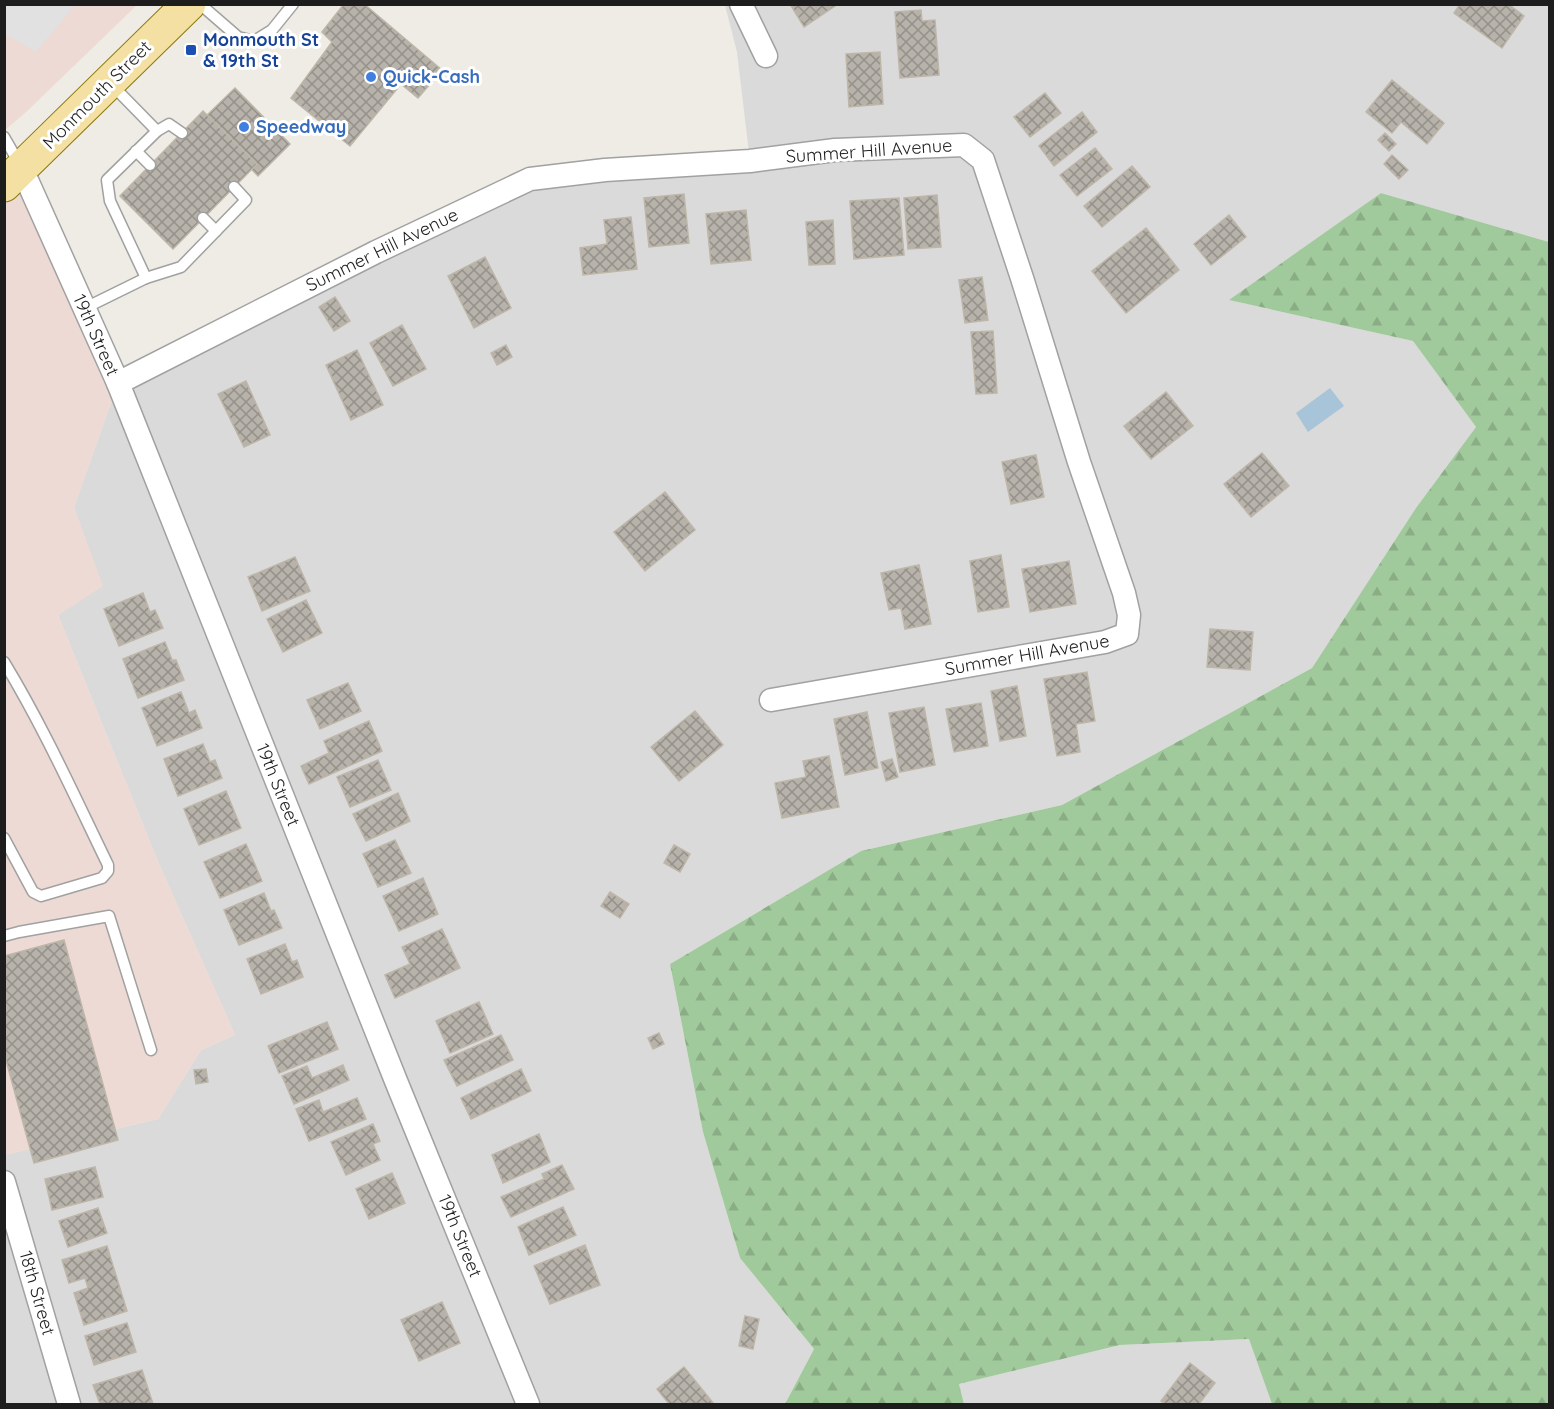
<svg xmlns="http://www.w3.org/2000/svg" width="1554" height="1409" font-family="Quicksand,sans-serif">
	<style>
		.residential { fill: #dbdada }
		.commercial { fill: #eddad4 }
		.forest { fill: url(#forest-firs) }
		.parking { fill: #e1e1e1 }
		.water { fill: #a8c4d8 }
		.building { fill: url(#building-cross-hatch); stroke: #beb6a8; stroke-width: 1.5 }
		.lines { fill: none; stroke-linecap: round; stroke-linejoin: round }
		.lane-casing { stroke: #a1a1a1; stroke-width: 13 }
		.street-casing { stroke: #a1a1a1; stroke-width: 25 }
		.primary-casing { stroke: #8a790c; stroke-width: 35 }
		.lane { stroke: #fff; stroke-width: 10 }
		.street { stroke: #fff; stroke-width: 22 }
		.primary { stroke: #f4e0a3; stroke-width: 33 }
		.transit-dot { fill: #1a4fb4; stroke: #fff; stroke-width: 2 }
		.shop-dot { fill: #3f7fe0; stroke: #fff; stroke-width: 2 }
		.labels { text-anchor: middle; stroke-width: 6; stroke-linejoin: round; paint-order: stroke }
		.transit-label { font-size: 18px; font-weight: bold; fill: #164399; stroke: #fff; text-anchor: start }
		.shop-label { font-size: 18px; font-weight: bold; fill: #366cbe; stroke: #fff; text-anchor: start }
		.street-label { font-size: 18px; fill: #1d1d1d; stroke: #fff }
	</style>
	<defs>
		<pattern id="forest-firs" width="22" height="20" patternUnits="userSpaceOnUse" patternTransform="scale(1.5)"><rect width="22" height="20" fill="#a1ca9c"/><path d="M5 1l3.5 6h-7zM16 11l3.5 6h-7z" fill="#8aad86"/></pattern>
		<pattern id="building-cross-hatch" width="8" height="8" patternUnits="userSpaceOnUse" patternTransform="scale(1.5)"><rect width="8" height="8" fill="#b7b2aa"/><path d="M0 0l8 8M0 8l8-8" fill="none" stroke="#94908a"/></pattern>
	</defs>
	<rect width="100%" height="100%" fill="#eeece4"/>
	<g class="residential">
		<path d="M725 5H1549V242L1381 193 1230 300 1413 341 1476 427 1416 509 1312 668 1062 805 861 851 670 964 703 1132 740 1258 814 1349 785 1404H5L4 1155 158 1119 201 1050 235 1035 159 864 58 615 102 586 74 507 118 383 530 179 750 161 737 52Z"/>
		<path d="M1250 1339 1272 1404H964L959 1384 1120 1345Z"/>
	</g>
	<g class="commercial">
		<path d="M5 5H137L26 112 5 130Z"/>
		<path d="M22 169 118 383 74 507 103 586 58 615 159 864 235 1035 201 1050 158 1119 5 1155 4 185Z"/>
	</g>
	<path class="forest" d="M1381 193 1549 242V1404H1272L1249 1339 1120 1345 959 1384 964 1404H785L814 1349 740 1258 703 1132 670 964 861 851 1062 805 1312 668 1416 508 1476 427 1413 341 1229 300Z"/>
	<path class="parking" d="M5 4H75V5L36 52 5 34Z"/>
	<path class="water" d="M1330 388 1344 406 1308 432 1296 413Z"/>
	<g class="building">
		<path d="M344 4H364L442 70 418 98 401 84 350 146 291 98 332 42 322 32Z"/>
		<path d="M790 4H838L804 27Z"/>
		<path d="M1460 4H1508L1524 16 1502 48 1454 13Z"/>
		<path d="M921 10 922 21 935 20 939 75 900 78 895 12Z"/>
		<path d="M880 52 883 104 849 107 846 54Z"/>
		<path d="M1392 80 1444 123 1427 144 1401 122 1392 133 1366 112Z"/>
		<path d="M235 88 290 144 258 176 203 119Z"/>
		<path d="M1045 93 1061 113 1030 137 1014 117Z"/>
		<path d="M203 111 257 164 173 249 120 196Z"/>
		<path d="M1082 112 1097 132 1054 166 1039 146Z"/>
		<path d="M1385 133 1396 144 1389 151 1378 140Z"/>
		<path d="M1095 148 1112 169 1077 196 1060 175Z"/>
		<path d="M1392 155 1408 170 1399 179 1384 164Z"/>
		<path d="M1132 166 1150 187 1102 227 1084 206Z"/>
		<path d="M684 194 689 243 649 247 644 198Z"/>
		<path d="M937 195 941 247 908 249 904 198Z"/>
		<path d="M899 198 904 255 854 259 850 201Z"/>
		<path d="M746 210 751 260 711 264 706 214Z"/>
		<path d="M1229 215 1246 237 1211 265 1194 244Z"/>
		<path d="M631 217 637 269 583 275 580 248 607 244 604 220Z"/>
		<path d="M833 220 835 264 809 265 806 222Z"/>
		<path d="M1146 228 1179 270 1126 313 1092 271Z"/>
		<path d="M485 257 511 308 474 328 448 276Z"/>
		<path d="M982 277 988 320 965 323 959 280Z"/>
		<path d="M335 297 350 321 334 331 319 307Z"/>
		<path d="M402 325 426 369 393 386 370 343Z"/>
		<path d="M993 331 997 393 976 394 971 332Z"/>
		<path d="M506 345 512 357 497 365 491 353Z"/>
		<path d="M357 350 383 405 351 420 326 365Z"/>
		<path d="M246 381 270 435 244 447 218 394Z"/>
		<path d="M1166 392 1193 426 1151 459 1124 426Z"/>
		<path d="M1262 453 1289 486 1251 517 1224 484Z"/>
		<path d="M1036 455 1044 497 1011 504 1002 462Z"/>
		<path d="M665 492 695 530 645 571 614 532Z"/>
		<path d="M1001 555 1009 607 978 612 970 561Z"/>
		<path d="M295 557 310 591 262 611 248 577Z"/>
		<path d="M1069 561 1076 604 1030 612 1022 569Z"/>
		<path d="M919 565 931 624 905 629 901 608 889 610 881 573Z"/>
		<path d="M143 593 150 612 155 610 163 628 119 646 104 609Z"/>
		<path d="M306 600 322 633 283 652 267 619Z"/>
		<path d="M1210 629 1253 632 1250 670 1207 667Z"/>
		<path d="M165 642 172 660H176L184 680 138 698 123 659Z"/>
		<path d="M1087 672 1095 721 1076 724 1080 752 1057 756 1044 679Z"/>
		<path d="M348 683 361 711 320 729 307 700Z"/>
		<path d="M1017 686 1026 736 1000 741 991 691Z"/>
		<path d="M181 692 189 713 195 710 202 728 157 746 142 708Z"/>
		<path d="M981 703 988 746 954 752 946 709Z"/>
		<path d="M924 707 935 765 900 772 889 713Z"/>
		<path d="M695 711 723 745 679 781 651 747Z"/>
		<path d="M867 712 878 768 845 775 834 719Z"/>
		<path d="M369 721 382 751 309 784 301 766 329 753 324 741Z"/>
		<path d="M203 744 210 762 215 760 222 778 178 796 164 759Z"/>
		<path d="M829 756 839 807 782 818 775 783 806 777 803 761Z"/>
		<path d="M892 759 898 777 886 781 881 762Z"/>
		<path d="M378 760 391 790 350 807 337 777Z"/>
		<path d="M226 791 241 828 199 845 184 809Z"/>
		<path d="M398 793 410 821 366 841 353 814Z"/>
		<path d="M395 840 411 873 378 887 363 854Z"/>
		<path d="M246 844 262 881 220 898 204 862Z"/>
		<path d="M674 845 690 854 680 872 664 863Z"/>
		<path d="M423 878 438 914 399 931 383 896Z"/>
		<path d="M610 892 629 904 620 918 601 906Z"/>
		<path d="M264 893 271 911 274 910 282 928 239 945 224 910Z"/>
		<path d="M442 929 460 968 395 998 385 975 410 964 402 947Z"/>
		<path d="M64 940 118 1140 34 1163 4 1053V956Z"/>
		<path d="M285 944 292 962 297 960 303 977 261 994 247 959Z"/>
		<path d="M479 1002 493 1034 450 1053 436 1021Z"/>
		<path d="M327 1022 338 1049 279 1073 268 1046Z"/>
		<path d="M659 1033 664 1044 653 1049 648 1038Z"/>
		<path d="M501 1035 513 1060 457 1086 444 1060Z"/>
		<path d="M343 1065 349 1080 294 1104 282 1076 307 1066 312 1078Z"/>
		<path d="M206 1069 208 1082 196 1084 194 1070Z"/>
		<path d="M521 1069 531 1091 471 1119 461 1098Z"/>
		<path d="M357 1098 366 1119 309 1141 296 1109 319 1100 323 1112Z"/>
		<path d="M373 1124 380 1141 373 1144 380 1160 346 1175 331 1142Z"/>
		<path d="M539 1134 550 1162 503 1183 492 1155Z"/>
		<path d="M562 1165 574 1189 511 1217 501 1197 544 1179 542 1174Z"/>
		<path d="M95 1167 103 1197 52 1210 45 1179Z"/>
		<path d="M392 1173 405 1203 369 1219 356 1189Z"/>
		<path d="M563 1207 576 1235 529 1255 518 1227Z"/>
		<path d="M98 1208 107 1233 68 1247 59 1221Z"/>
		<path d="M585 1245 600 1285 550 1304 534 1266Z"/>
		<path d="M107 1246 127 1311 84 1325 74 1293 88 1288 85 1278 69 1283 62 1260Z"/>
		<path d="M442 1302 460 1343 419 1361 401 1320Z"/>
		<path d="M745 1316 759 1319 753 1349 739 1346Z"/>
		<path d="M127 1323 136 1352 94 1365 85 1336Z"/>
		<path d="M1190 1363 1215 1383 1199 1404H1166L1161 1401Z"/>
		<path d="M684 1367 714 1404H669L657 1389Z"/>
		<path d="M142 1370 153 1404H100L93 1385Z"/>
	</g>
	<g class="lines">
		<defs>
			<g id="lane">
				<path d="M200 4 238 37 254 41 272 30 293 4"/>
				<path d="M112 85 157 131"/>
				<path d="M4 137 19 163"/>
				<path d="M136 151 150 165"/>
				<path d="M203 218 216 231"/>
				<path d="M146 278 110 201 107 180 157 131 169 124 182 133"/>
				<path d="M85 308 146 278 181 267 246 200 234 187"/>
				<path d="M4 662C43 726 75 797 108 865V871L102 878 41 896 33 892 4 838"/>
				<path d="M4 936 19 932 109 916 151 1050"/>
			</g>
			<g id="street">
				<path d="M741 4 766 56"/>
				<path d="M22 169 118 383 396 1081 528 1404"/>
				<path d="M118 383 376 252 530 179 605 170 750 161 835 150 964 145 983 160 1022 278 1079 462 1124 593 1129 615 1127 634 1105 642 771 700"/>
				<path d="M4 1182 69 1404"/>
			</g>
			<path id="primary" d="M4 185 189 4"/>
		</defs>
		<use href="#lane" class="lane-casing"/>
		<use href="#street" class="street-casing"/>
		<use href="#primary" class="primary-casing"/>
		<use href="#lane" class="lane"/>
		<use href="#street" class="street"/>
		<use href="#primary" class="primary"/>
	</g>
	<rect class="transit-dot" x="185" y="44" width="12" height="12" rx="3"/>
	<g class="shop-dot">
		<circle cx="371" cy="77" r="6"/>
		<circle cx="244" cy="127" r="6"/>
	</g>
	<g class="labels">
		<g class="transit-label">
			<text x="203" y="46">Monmouth St<tspan x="203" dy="21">&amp; 19th St</tspan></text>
		</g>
		<g class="shop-label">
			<text x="383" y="83">Quick-Cash</text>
			<text x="256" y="133">Speedway</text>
		</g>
		<g class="street-label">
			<text transform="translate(97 95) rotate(-45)" y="6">Monmouth Street</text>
			<text transform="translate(869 151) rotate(-4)" y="6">Summer Hill Avenue</text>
			<text transform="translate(382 250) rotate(-26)" y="6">Summer Hill Avenue</text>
			<text transform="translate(96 335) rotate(66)" y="6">19th Street</text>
			<text transform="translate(1027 655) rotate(-10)" y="6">Summer Hill Avenue</text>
			<text transform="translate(278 785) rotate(68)" y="6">19th Street</text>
			<text transform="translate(460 1236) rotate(68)" y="6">19th Street</text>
			<text transform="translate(37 1293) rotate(74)" y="6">18th Street</text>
		</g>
	</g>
	<rect width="1554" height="1409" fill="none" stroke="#1d1d1d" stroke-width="12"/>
</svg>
